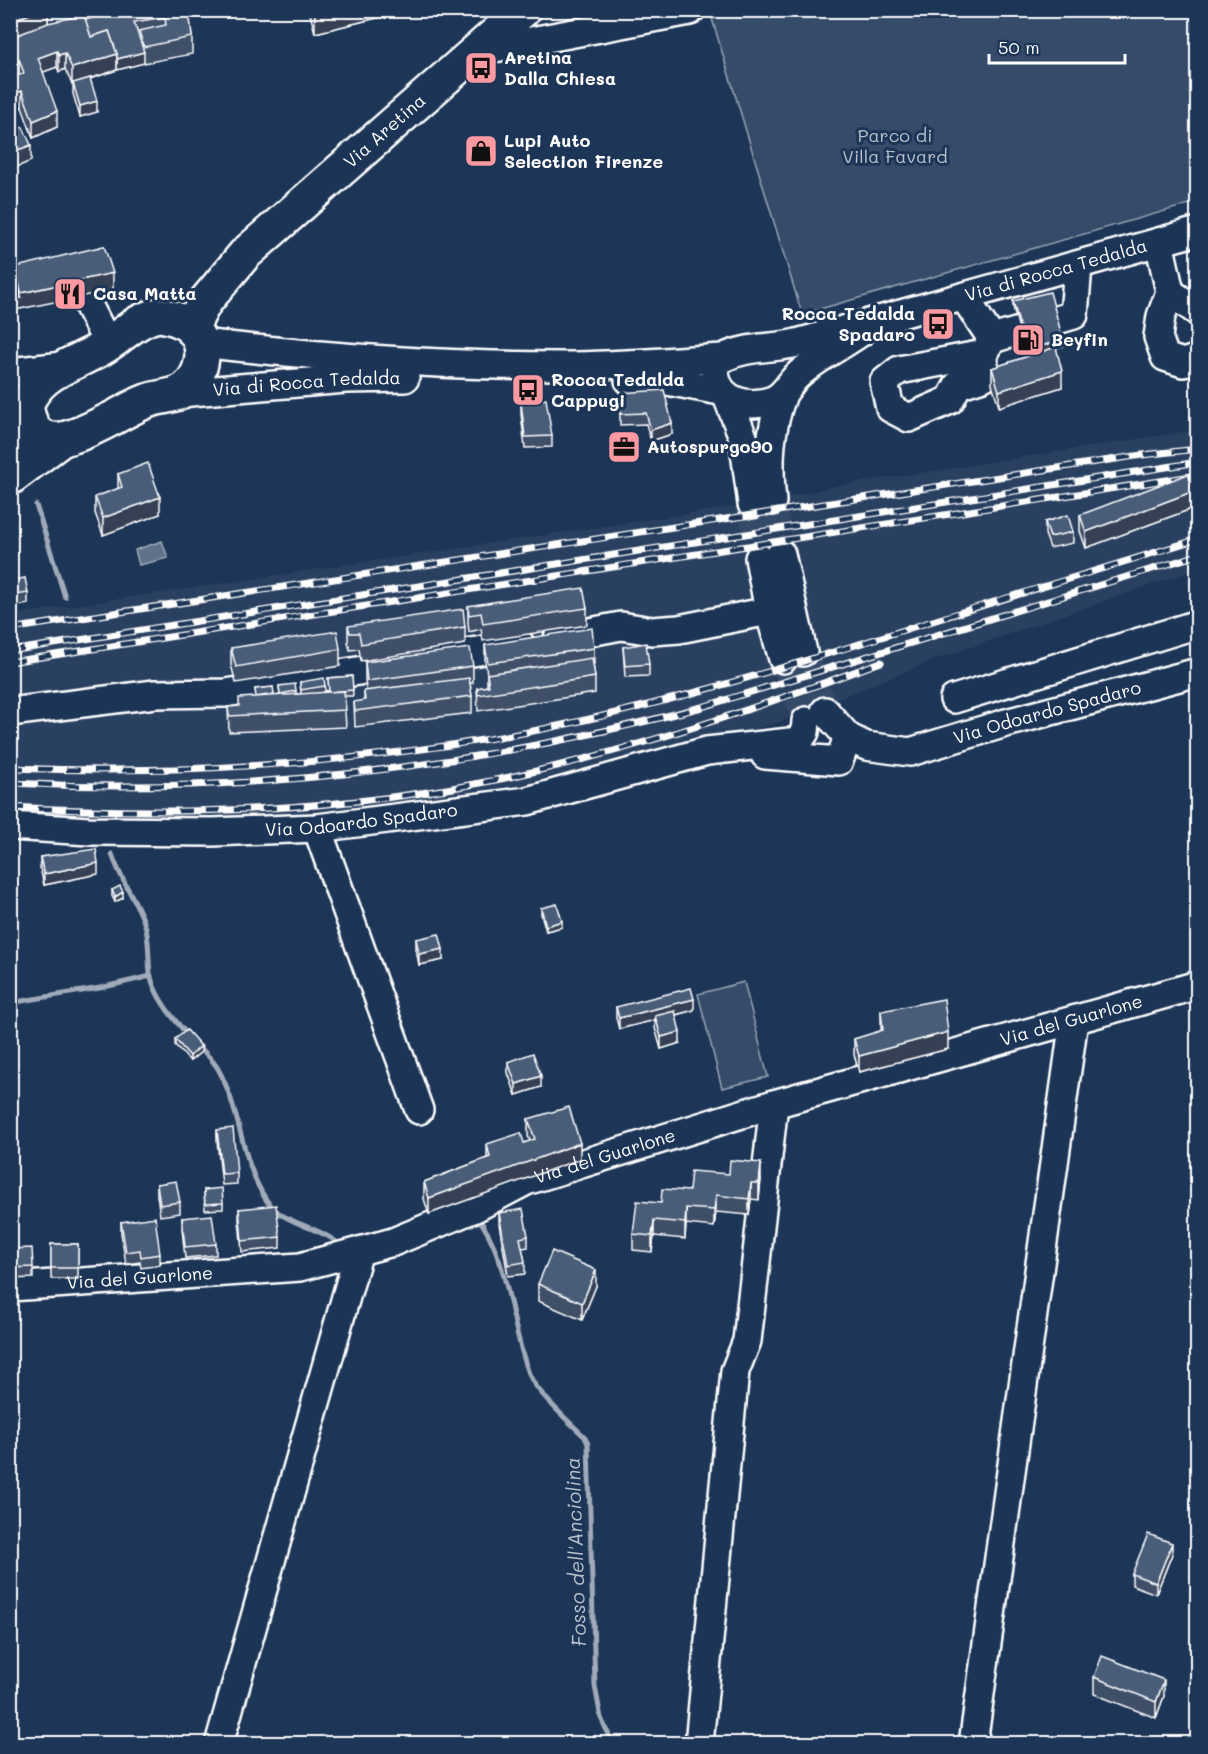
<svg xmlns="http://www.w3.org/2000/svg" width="1208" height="1754" font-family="Mali,sans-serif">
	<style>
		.built { fill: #2a4161 }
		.green { fill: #364b69; stroke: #9aa5b4; stroke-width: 1.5 }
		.water { fill: #617289; stroke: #a0aab8; stroke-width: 1.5 }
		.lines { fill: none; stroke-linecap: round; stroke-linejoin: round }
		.stream { stroke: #a0aab8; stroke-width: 5 }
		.minor-tunnel { stroke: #344968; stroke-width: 27; stroke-dasharray: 27 14; stroke-linecap: butt }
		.minor-casing { stroke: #fff; stroke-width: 32 }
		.major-casing { stroke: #fff; stroke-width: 38 }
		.minor { stroke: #1d3557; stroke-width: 27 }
		.major { stroke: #1d3557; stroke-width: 33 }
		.rail-casing { stroke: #fff; stroke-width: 7 }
		.rail { stroke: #1d3557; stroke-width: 4.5; stroke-dasharray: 14; stroke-linecap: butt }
		.wall { fill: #405068; stroke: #fff; stroke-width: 1.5 }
		.shaded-wall { fill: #344155; stroke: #fff; stroke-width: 1.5 }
		.building { fill: #4a5d79; stroke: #fff; stroke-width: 1.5 }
		.labels { text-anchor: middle; stroke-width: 6; stroke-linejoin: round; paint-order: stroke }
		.poi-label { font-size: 18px; font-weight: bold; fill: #fff; stroke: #1d3557; text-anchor: start }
		.street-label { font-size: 18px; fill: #fff; stroke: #1d3557 }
		.park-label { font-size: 18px; fill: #b9c0ca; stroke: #1d3557 }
		.water-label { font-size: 20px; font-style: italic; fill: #b8c0ca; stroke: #1d3557 }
	</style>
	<rect width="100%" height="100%" fill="#1d3557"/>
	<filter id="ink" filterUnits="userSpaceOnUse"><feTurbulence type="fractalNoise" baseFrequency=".0167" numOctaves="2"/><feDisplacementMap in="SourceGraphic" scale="12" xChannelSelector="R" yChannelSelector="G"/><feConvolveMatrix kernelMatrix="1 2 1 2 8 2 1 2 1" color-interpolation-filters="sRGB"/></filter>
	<g filter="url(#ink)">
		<path class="built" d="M1197 430V569L937 659 777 723 581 775 499 791 342 814 250 820H125L11 814 10 615 772 501 836 486Z"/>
		<g class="green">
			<path d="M742 10 1197 11V202L802 314 712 19Z"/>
			<path d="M744 982 768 1077 722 1088 698 994Z"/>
		</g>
		<path class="water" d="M162 541 168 558 139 565 135 550Z"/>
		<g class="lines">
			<g class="stream">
				<path d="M36 505 65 597"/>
				<path d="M112 854C120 879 135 898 144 922 150 937 148 957 150 973 154 996 174 1020 189 1036"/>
				<path d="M10 1003 100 988 151 976"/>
				<path d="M196 1043C203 1051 211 1058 217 1067 241 1108 240 1161 267 1201 283 1225 321 1226 341 1246"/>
				<path d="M476 1215C511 1260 509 1325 530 1376 536 1391 572 1425 585 1437L588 1444 595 1686 601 1718 613 1744"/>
			</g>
			<g class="minor-tunnel">
				<path d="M772 501 781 554"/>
				<path d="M752 504 759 558"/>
				<path d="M803 652 825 711"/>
				<path d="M783 659 806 721"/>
			</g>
			<defs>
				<g id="minor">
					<path d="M479 51 690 11"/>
					<path d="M1159 242 1170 292 1161 316 1158 337 1165 357 1183 363 1198 358"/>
					<path d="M1170 292 1198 312"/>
					<path d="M964 297 992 339 1074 315 1078 266"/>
					<path d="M86 301 108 344"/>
					<path id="s1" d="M201 343C321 357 442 366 564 366 617 366 670 361 723 358 746 346 772 349 797 343L1198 231"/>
					<path d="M984 354 983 377 958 385 950 400 909 418 890 408 884 382 899 370 984 354 992 339"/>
					<path d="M10 372 63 366"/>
					<path d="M715 374C719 402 749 409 773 400 785 395 788 385 796 377 810 362 843 345 861 332"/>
					<path d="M629 380 667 381 720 391"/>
					<path id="s2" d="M179 393 346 379 405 378"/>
					<path d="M728 399 743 437 752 504"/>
					<path d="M772 501C768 464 769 430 783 394"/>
					<path d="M781 554 803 652"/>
					<path d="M759 558 769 611 783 659"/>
					<path d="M558 638 621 626 652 631 679 629 769 611"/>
					<path d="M954 699 1198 624"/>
					<path id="s3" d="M825 711 848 737 866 746 910 752 1006 723 1198 672"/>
					<path d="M10 712 155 694 226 693 520 644"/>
					<path d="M765 755 839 761 848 737"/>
					<path id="s4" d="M10 826 89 831 212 832 317 828 527 801 707 751 799 741 805 732 806 721"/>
					<path d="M317 828 419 1110"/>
					<path id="s5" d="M10 1287 300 1267 393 1242 475 1208 526 1181 774 1104 1198 985"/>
					<path d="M219 1744 359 1251"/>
					<path d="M699 1744 735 1371 747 1341 774 1104"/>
					<path d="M973 1744 1074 1020"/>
				</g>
				<g id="major">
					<path d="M158 315C174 317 192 323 199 339 207 359 198 384 178 393 169 397 157 397 147 401 133 406 120 415 107 421 85 432 45 455 31 423 27 414 25 406 30 397 46 369 78 363 104 347 124 335 135 320 158 315Z"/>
					<path id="s6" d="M191 328 205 302 245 254 523 10"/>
					<path d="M10 444 28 418"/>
					<path d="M10 478 61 440"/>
				</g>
			</defs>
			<use href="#minor" class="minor-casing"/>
			<use href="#major" class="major-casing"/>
			<use href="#minor" class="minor"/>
			<use href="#major" class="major"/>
			<defs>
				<g id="rail">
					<path d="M10 629 1142 455 1198 449"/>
					<path d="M10 651 1198 462"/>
					<path d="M10 662 1198 475"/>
					<path d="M10 768C184 775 357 764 528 732 662 706 793 665 923 624 1014 595 1106 568 1198 539"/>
					<path d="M10 783C245 796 476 767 702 707L1198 555"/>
					<path d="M10 807C177 816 347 812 510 777 638 749 759 707 881 662"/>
				</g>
			</defs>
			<use href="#rail" class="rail-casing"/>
			<use href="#rail" class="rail"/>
		</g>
		<g class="wall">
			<path d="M10 10H48V23L189 10 192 37V54L144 63 117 70 90 79 97 112 80 117 73 94V84H72L65 69 59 72 57 67 43 72 57 127 33 138 22 107 10 112Z"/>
			<path d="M309 10H410L315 33Z"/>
			<path d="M1013 301 1063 346 1056 348 1062 387 999 407 992 384V368L1040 352 1026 355 1013 307Z"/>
			<path d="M620 393 672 434 651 441 646 424 620 425Z"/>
			<path d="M521 403 552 436V447L525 448 521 414Z"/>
			<path d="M118 474 160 514 103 535 95 513V497L118 489Z"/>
			<path d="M1194 508 1086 548 1080 531V515Z"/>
			<path d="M1045 522 1073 532V543L1050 548 1045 534Z"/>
			<path d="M10 581 28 593V604L10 607Z"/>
			<path d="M468 606 587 608V625L483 641 481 629 469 632 468 622Z"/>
			<path d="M348 626 465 627V644L361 661 359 649 350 650 348 642Z"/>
			<path d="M485 645 594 648V664H593L595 677V693L478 711 477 688 487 686V674L485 661Z"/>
			<path d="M623 647 649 664V676L625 677Z"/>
			<path d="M231 648 340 649V666L236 683 231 665Z"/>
			<path d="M365 662 473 666V683H470L472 696V713L355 727 354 702 364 701V691H366L365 679Z"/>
			<path d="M352 676 353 696H344L346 727 229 732 228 707 239 706 256 697 255 689 273 687 274 696 280 695 279 686 296 691V694H301L300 682 325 686V692L320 693 329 692 328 678Z"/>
			<path d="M40 857 98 874 44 885 40 868Z"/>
			<path d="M112 890 123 898 115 902 112 896Z"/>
			<path d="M541 908 562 927 546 931 541 914Z"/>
			<path d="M416 939 443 960 419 965 416 950Z"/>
			<path d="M616 1007 694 1010 676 1015 680 1043 661 1049 655 1028V1020L619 1029 616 1018Z"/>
			<path d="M881 1011 948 1049 859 1072 854 1055V1039L881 1031Z"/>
			<path d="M175 1039 201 1052 190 1061 175 1045Z"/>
			<path d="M508 1062 541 1087 516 1095 508 1073Z"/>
			<path d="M528 1119 580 1159 429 1214 424 1199V1182L487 1158V1144L524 1143 530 1141 528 1136Z"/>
			<path d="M217 1130 237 1173V1184L222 1185 217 1141Z"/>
			<path d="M729 1174 761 1179 759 1200 751 1199 749 1215 716 1212 714 1227 686 1224 685 1239 654 1236 652 1252 633 1250V1234L661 1203Z"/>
			<path d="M157 1184 180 1202V1213L160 1216 157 1195Z"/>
			<path d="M204 1190 223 1203V1209L205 1210Z"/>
			<path d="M239 1209 280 1237V1248L242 1252 239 1220Z"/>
			<path d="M499 1213 528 1236V1247L522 1248 525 1262V1274L508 1276 499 1224Z"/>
			<path d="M182 1218 216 1244V1255L185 1258 182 1229Z"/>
			<path d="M121 1222 160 1254V1265L141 1268 140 1262 126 1264 121 1233Z"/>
			<rect x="51" y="1244" width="27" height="35"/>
			<path d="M10 1249 33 1267V1278L10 1279Z"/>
			<path d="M538 1284 596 1286 582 1320 538 1301Z"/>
			<path d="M1172 1554 1156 1594 1132 1585V1574Z"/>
			<path d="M1094 1677 1164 1696 1156 1718 1094 1694Z"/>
		</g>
		<g class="shaded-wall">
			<path d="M41 10H48V24L10 38V21Z"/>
			<path d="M82 10H100L82 15Z"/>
			<path d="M319 10H410L315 33V12Z"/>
			<path d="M57 51V67L38 74V58Z"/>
			<path d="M144 52V63L117 70V59Z"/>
			<path d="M65 53V69L59 72V55Z"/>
			<path d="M117 54V70L72 84V68Z"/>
			<path d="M19 59V76L10 79V62Z"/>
			<path d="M22 91V107L10 112V95Z"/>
			<path d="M97 101V112L80 117V106Z"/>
			<path d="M57 111V127L33 138V121Z"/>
			<path d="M31 145V161L10 170V153Z"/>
			<path d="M113 273V290L10 311V300L21 298V293Z"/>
			<path d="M1063 340V346L1026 355V350Z"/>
			<path d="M1062 371V387L999 407V391Z"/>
			<path d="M672 423V434L651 441V430Z"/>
			<path d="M1194 491V508L1086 548V532Z"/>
			<path d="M160 497V514L103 535V518Z"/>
			<path d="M15 536V547L10 549V538Z"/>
			<path d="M98 863V874L44 885V874Z"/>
			<path d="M123 892V898L115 902V897Z"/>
			<path d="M562 921V927L546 931V926Z"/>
			<path d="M443 949V960L419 965V954Z"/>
			<path d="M694 999V1010L656 1020 655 1016V1020L619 1029V1018Z"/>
			<path d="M680 1032V1043L661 1049V1037Z"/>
			<path d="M948 1032V1049L859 1072V1056Z"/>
			<path d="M201 1046V1052L190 1061V1056Z"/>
			<path d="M541 1076V1087L516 1095V1084Z"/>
			<path d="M580 1143V1159L429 1214V1198Z"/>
			<path d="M761 1163V1179L759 1200V1183Z"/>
			<path d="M751 1183V1199L749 1215V1199Z"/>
			<path d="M716 1195V1212L714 1227V1210Z"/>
			<path d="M686 1208V1224L685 1239V1223Z"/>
			<path d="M654 1220V1236L652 1252V1236Z"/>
			<path d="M596 1270V1286L582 1320V1303Z"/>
			<path d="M1172 1543V1554L1156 1594V1583Z"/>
			<path d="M1164 1680V1696L1156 1718V1702Z"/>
		</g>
		<g class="building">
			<path d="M10 10H41L10 21Z"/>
			<path d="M121 10H164V17L134 22 144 52 117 59V54L109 31 91 37 85 20Z"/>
			<path d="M164 10H189L192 37 144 47 139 31 166 25Z"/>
			<path d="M84 15 91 37 109 31 117 54 72 68 65 53 59 55 57 51 38 58 57 111 33 121 22 91 10 95V79L24 73 19 59 10 62V38L48 23Z"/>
			<path d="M90 78 97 101 80 106 73 83Z"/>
			<path d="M23 127 31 145 10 153V132Z"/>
			<path d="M104 246 113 273 21 293 16 267Z"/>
			<path d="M16 273 21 298 10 300V274Z"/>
			<path d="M1050 292 1063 340 1026 350 1013 301Z"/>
			<path d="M1056 347 1062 371 999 391 992 368Z"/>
			<path d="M664 390 672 423 651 430 646 413 620 414V393Z"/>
			<path d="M546 399 552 436 525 437 521 403Z"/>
			<path d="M148 463 160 497 103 518 95 497 122 487 118 474Z"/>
			<path d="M1188 474 1194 491 1086 532 1080 515Z"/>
			<path d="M1068 515 1073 532 1050 537 1045 522Z"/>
			<path d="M10 527 15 536 10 538Z"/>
			<path d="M25 578 28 593 10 596V581Z"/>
			<path d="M583 588 587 608 483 624 481 613 469 615 468 606Z"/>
			<path d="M463 609 465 627 361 644 359 633H350L348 626Z"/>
			<path d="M592 628 594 648 488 663 485 645Z"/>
			<path d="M337 631 340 649 236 667 231 648Z"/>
			<path d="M646 643 649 664 625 666 623 647Z"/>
			<path d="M470 648 473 666 367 681 365 662Z"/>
			<path d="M592 658 595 677 478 695 477 688 489 686 487 674Z"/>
			<path d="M352 676 353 690 329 692 328 678Z"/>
			<path d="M324 678 325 686 301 690 300 682Z"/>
			<path d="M469 678 472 696 355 711 354 702 365 700 364 691Z"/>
			<path d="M295 684 296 691 280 694 279 686Z"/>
			<path d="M273 687 274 694 256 697 255 689Z"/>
			<path d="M344 691 346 710 229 716 228 707 239 706V698Z"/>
			<path d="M96 849 98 863 44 874 40 857Z"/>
			<path d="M120 886 123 892 115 897 112 890Z"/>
			<path d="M557 904 562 921 546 926 541 908Z"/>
			<path d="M439 934 443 949 419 954 416 939Z"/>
			<path d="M691 988 694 999 619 1018 616 1007Z"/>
			<path d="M944 999 948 1032 859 1056 854 1039 883 1030 881 1011Z"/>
			<path d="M675 1011 680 1032 661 1037 655 1016Z"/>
			<path d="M187 1030 201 1046 190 1056 175 1039Z"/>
			<path d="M533 1053 541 1076 516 1084 508 1062Z"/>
			<path d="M569 1107 580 1143 429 1198 424 1182 490 1157 487 1144 521 1133 524 1143 535 1139 528 1119Z"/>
			<path d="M233 1128 237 1173 222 1174 217 1130Z"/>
			<path d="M730 1160 761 1163 759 1183H751L749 1199 716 1195 714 1210 686 1208 685 1223 654 1220 652 1236 633 1234 637 1201 661 1203 662 1189 689 1191 691 1171 729 1174Z"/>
			<path d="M176 1181 180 1202 160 1205 157 1184Z"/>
			<path d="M222 1188 223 1203 205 1204 204 1190Z"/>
			<path d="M276 1205 280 1237 242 1241 239 1209Z"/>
			<path d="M523 1209 528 1236 520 1238 525 1262 508 1265 499 1213Z"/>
			<path d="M212 1215 216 1244 185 1247 182 1218Z"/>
			<path d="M155 1217 160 1254 141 1257 140 1250 126 1252 121 1222Z"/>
			<rect x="51" y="1244" width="27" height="24"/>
			<path d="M32 1248 33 1267 10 1268V1249Z"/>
			<path d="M552 1251 596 1270 582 1303 538 1284Z"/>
			<path d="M1148 1534 1172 1543 1156 1583 1132 1574Z"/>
			<path d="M1102 1656 1164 1680 1156 1702 1094 1677Z"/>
		</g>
	</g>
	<defs>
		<symbol id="bus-square" viewBox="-11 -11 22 22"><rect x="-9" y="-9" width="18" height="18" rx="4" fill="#ff9aa2" stroke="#1d3557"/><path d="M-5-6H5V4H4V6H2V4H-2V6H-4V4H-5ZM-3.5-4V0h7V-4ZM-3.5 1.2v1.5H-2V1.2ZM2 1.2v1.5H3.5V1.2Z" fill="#111"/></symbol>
		<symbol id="shop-square" viewBox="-11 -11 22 22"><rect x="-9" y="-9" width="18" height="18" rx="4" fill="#ff9aa2" stroke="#1d3557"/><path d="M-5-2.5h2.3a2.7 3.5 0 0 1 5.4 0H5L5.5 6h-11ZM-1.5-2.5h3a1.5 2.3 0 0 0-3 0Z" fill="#111"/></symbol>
		<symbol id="restaurant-square" viewBox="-11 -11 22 22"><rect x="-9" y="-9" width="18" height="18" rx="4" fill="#ff9aa2" stroke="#1d3557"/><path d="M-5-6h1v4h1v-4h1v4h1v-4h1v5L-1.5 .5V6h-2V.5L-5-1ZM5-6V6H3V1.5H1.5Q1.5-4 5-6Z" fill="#111"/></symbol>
		<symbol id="fuel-square" viewBox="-11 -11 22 22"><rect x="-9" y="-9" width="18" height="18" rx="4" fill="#ff9aa2" stroke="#1d3557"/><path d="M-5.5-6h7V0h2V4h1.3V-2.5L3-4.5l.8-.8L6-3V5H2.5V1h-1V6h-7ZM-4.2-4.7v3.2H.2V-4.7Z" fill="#111"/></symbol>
		<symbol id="office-square" viewBox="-11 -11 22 22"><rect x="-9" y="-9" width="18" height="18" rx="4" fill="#ff9aa2" stroke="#1d3557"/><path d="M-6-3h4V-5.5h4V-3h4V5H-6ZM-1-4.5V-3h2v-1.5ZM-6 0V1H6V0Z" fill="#111"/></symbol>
	</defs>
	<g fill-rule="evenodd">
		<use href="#bus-square" x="462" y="49" width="38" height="38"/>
		<use href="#shop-square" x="462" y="132" width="38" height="38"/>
		<use href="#restaurant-square" x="51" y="275" width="38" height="38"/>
		<use href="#bus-square" x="919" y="305" width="38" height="38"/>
		<use href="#fuel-square" x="1009" y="321" width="38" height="38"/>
		<use href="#bus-square" x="509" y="371" width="38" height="38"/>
		<use href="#office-square" x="605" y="428" width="38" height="38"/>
	</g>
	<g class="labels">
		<g class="poi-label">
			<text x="504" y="64">Aretina<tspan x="504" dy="21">Dalla Chiesa</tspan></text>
			<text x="504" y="147">Lupi Auto<tspan x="504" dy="21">Selection Firenze</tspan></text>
			<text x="93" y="300">Casa Matta</text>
			<text x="915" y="320" text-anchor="end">Rocca Tedalda<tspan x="915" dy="21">Spadaro</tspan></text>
			<text x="1051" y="346">Beyfin</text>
			<text x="551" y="386">Rocca Tedalda<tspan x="551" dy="21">Cappugi</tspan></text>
			<text x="647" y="453">Autospurgo90</text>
		</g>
		<g class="street-label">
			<text dy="6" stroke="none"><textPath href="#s6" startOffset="278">Via Aretina</textPath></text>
			<text dy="6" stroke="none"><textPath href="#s1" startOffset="868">Via di Rocca Tedalda</textPath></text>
			<text dy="6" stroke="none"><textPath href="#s2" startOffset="128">Via di Rocca Tedalda</textPath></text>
			<text dy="6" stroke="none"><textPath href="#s3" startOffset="242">Via Odoardo Spadaro</textPath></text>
			<text dy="6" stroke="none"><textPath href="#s4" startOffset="352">Via Odoardo Spadaro</textPath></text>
			<text dy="6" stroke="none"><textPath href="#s5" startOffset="1102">Via del Guarlone</textPath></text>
			<text dy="6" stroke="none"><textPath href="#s5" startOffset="616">Via del Guarlone</textPath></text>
			<text dy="6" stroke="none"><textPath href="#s5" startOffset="130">Via del Guarlone</textPath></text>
		</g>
		<g class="park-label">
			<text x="895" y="142">Parco di<tspan x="895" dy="21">Villa Favard</tspan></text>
		</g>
		<g class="water-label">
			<text transform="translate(576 1552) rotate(-92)" y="7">Fosso dell'Anciolina</text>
		</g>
	</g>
	<rect width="1208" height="1754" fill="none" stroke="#1d3557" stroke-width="36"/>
	<rect x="18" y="18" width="1172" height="1718" fill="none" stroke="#fff" stroke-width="2" filter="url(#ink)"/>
	<path d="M989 54v9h136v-9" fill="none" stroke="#ffffff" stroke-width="3"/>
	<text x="998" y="54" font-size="18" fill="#ffffff" stroke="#1d3557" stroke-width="4.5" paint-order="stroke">50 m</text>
</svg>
